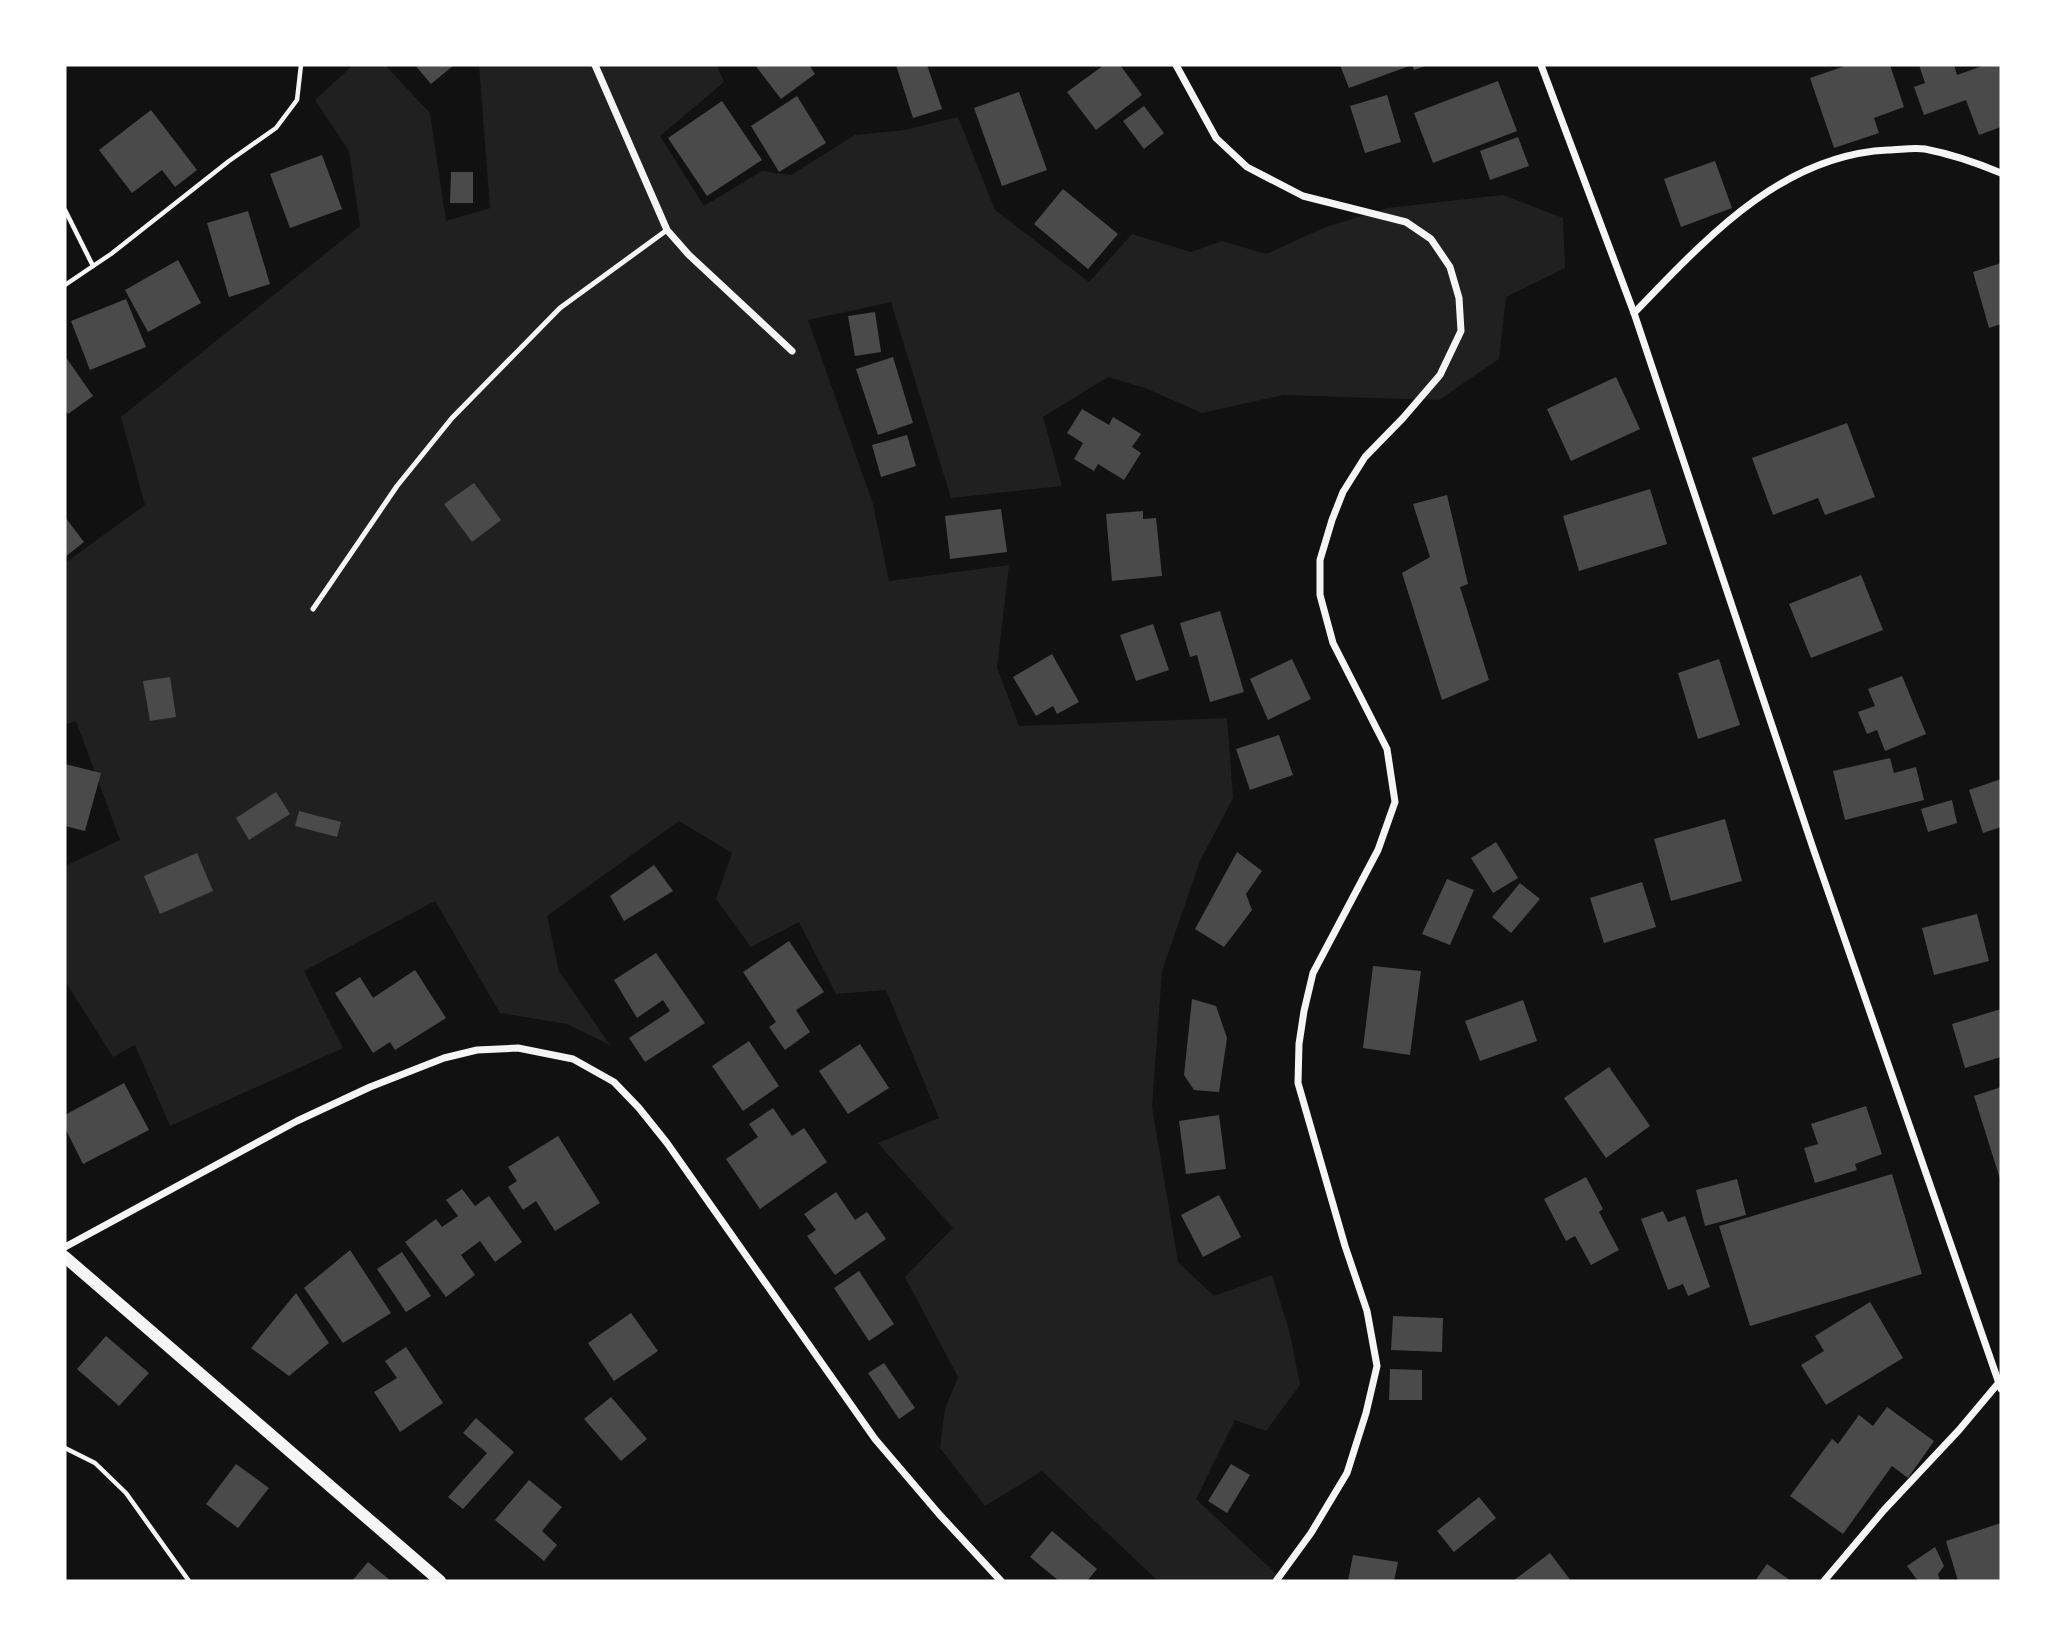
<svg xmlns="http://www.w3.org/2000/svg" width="2066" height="1646" font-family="Commissioner,sans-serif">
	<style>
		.green { fill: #202020 }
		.building { fill: #4a4a4a }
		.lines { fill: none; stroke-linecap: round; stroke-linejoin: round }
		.path { stroke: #f5f5f5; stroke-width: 4.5 }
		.service { stroke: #f5f5f5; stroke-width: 5 }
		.minor { stroke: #f5f5f5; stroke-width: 7 }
		.tertiary { stroke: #f5f5f5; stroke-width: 12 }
	</style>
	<rect width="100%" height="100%" fill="#111"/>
	<path class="green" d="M353 65H385L430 113 446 221 490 208 479 65H717L724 82 660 136 704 206 762 171 791 175 855 135 905 130 958 117 995 210 1089 282 1132 234 1191 252 1222 241 1266 254 1323 228 1387 208 1503 195 1563 218 1565 268 1506 297 1499 359 1439 400 1283 395 1202 413 1145 388 1108 377 1043 417 1062 486 951 498 891 302 808 320 873 504 889 581 1009 565 997 667 1019 726 1227 718 1233 798 1200 861 1162 971 1152 1107 1178 1262 1214 1296 1272 1275 1290 1334 1300 1385 1266 1431 1235 1420 1196 1499 1284 1581H1158L1042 1471 985 1506 940 1448 945 1409 958 1377 905 1277 953 1228 878 1143 939 1118 886 990 836 994 799 922 751 947 716 899 732 853 679 821 547 916 559 971 610 1045 567 1024 500 1013 435 901 304 971 343 1048 170 1126 135 1045 113 1057 65 981V866L120 840 76 721 65 725V563L145 505 121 417 360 226 349 151 315 100Z"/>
	<g class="building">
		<path d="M415 65H454L431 84Z"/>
		<path d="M755 65H809L815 74 781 99Z"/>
		<path d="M896 65H927L942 109 913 118Z"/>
		<path d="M1104 65H1120L1142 95 1096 130 1067 92Z"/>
		<path d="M1340 65H1428L1414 70 1412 65 1349 88Z"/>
		<path d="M1848 65H1890L1904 107 1874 118 1879 133 1834 148 1810 78Z"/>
		<path d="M1919 65H1954L1957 75 1985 65H2001V127L1979 135 1966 100 1924 115 1914 87 1925 83Z"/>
		<path d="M1498 81 1517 131 1433 163 1414 113Z"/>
		<path d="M1019 92 1047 170 1002 186 974 108Z"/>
		<path d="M1387 95 1401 142 1365 153 1350 106Z"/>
		<path d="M797 96 826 143 779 172 751 126Z"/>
		<path d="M722 101 762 160 707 196 668 138Z"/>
		<path d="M1144 106 1164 133 1144 149 1123 121Z"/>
		<path d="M151 110 197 170 175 187 162 170 132 193 99 150Z"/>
		<path d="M1518 137 1529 166 1490 180 1480 151Z"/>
		<path d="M322 155 342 209 290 228 270 174Z"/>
		<path d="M1715 161 1732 208 1681 227 1664 179Z"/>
		<path d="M451 172H473V203H450Z"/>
		<path d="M1063 189 1118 234 1088 269 1034 224Z"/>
		<path d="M248 211 270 284 229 297 207 223Z"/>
		<path d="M178 260 201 303 148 332 125 290Z"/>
		<path d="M2001 263V324L1989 328 1973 272Z"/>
		<path d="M126 299 146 347 90 370 71 321Z"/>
		<path d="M875 312 881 352 855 356 848 316Z"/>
		<path d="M65 356 93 396 68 414 65 409Z"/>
		<path d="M893 357 913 423 878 435 856 369Z"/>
		<path d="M1616 377 1640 429 1571 461 1547 409Z"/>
		<path d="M1082 409 1109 425 1113 417 1141 434 1132 447 1141 453 1124 480 1098 464 1094 471 1074 459 1083 443 1067 433Z"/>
		<path d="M1847 423 1875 497 1825 515 1818 498 1773 515 1752 458Z"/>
		<path d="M907 435 916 466 881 477 872 445Z"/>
		<path d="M474 483 501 520 472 542 444 504Z"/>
		<path d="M1650 489 1667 544 1579 571 1563 516Z"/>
		<path d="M1447 495 1468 584 1460 587 1489 680 1442 700 1402 573 1430 557 1413 504Z"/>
		<path d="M1001 509 1007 552 950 559 945 516Z"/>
		<path d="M1143 511V519L1156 518 1162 576 1112 581 1106 514Z"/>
		<path d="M65 517 84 542 65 557Z"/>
		<path d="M1861 575 1883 630 1811 658 1789 604Z"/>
		<path d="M1220 611 1244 692 1210 702 1197 655 1190 657 1180 623Z"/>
		<path d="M1153 624 1169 670 1136 681 1120 635Z"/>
		<path d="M1052 654 1079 702 1057 714 1053 706 1036 716 1013 677Z"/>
		<path d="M1292 659 1311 699 1268 720 1250 679Z"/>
		<path d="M1719 659 1740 725 1698 739 1678 673Z"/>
		<path d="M1902 676 1926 734 1885 751 1877 730 1867 734 1858 712 1875 706 1868 689Z"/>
		<path d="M170 677 176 717 150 721 143 681Z"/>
		<path d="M1279 735 1293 775 1250 790 1236 749Z"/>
		<path d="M1890 758 1894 773 1916 767 1924 800 1845 820 1833 771Z"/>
		<path d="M65 764 101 773 85 831 65 826Z"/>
		<path d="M2001 779V827L1983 833 1969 790Z"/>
		<path d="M276 792 290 814 249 840 236 818Z"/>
		<path d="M1952 800 1957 823 1928 832 1921 809Z"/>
		<path d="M299 811 341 822 337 837 295 826Z"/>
		<path d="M1725 819 1742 881 1671 901 1654 839Z"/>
		<path d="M1496 842 1518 878 1493 893 1471 858Z"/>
		<path d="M1237 852 1262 871 1246 894 1252 910 1224 947 1195 929Z"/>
		<path d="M197 853 213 891 160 914 144 876Z"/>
		<path d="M654 865 673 891 624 921 610 896Z"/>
		<path d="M1447 879 1474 890 1450 945 1422 934Z"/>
		<path d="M1642 882 1656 927 1604 943 1590 898Z"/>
		<path d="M1520 883 1540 899 1511 933 1492 917Z"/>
		<path d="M1977 914 1989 961 1934 975 1922 928Z"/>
		<path d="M789 941 824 992 796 1010 810 1032 785 1050 769 1027 776 1022 743 972Z"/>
		<path d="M656 953 705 1023 645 1062 629 1038 670 1011 663 1000 637 1018 614 980Z"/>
		<path d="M1373 966 1421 971 1410 1055 1363 1048Z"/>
		<path d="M415 970 446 1018 395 1050 390 1042 373 1053 335 993 360 977 373 998Z"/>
		<path d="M1192 999 1216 1006 1227 1038 1219 1092 1194 1090 1184 1075Z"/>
		<path d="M1523 1000 1537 1041 1480 1061 1465 1021Z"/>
		<path d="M2001 1009V1057L1965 1068 1952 1024Z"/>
		<path d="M749 1041 779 1086 743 1111 712 1066Z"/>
		<path d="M860 1044 889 1088 848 1114 819 1071Z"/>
		<path d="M1609 1067 1650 1126 1606 1158 1564 1098Z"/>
		<path d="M124 1083 149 1130 83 1164 65 1128V1115Z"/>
		<path d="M2001 1087V1182L1974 1096Z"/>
		<path d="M1866 1106 1882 1154 1855 1164 1857 1170 1815 1183 1804 1148 1818 1144 1811 1124Z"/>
		<path d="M773 1108 792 1136 804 1128 827 1162 760 1209 726 1159 758 1137 749 1124Z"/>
		<path d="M1219 1115 1226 1169 1186 1174 1179 1121Z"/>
		<path d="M558 1136 600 1203 555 1231 536 1201 523 1210 508 1187 517 1181 508 1167Z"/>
		<path d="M1892 1174 1922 1274 1750 1326 1719 1226Z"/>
		<path d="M1586 1177 1603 1209 1599 1212 1619 1250 1591 1265 1575 1236 1566 1241 1544 1199Z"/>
		<path d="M1737 1179 1746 1215 1705 1226 1696 1190Z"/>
		<path d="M462 1189 475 1206 489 1196 522 1242 495 1262 480 1241 461 1255 475 1275 446 1297 405 1242 436 1219 442 1227 458 1216 446 1200Z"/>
		<path d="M836 1192 855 1220 867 1212 886 1239 835 1275 807 1236 816 1230 804 1214Z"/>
		<path d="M1219 1195 1241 1237 1203 1257 1181 1215Z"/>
		<path d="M1663 1211 1668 1222 1685 1216 1710 1287 1688 1296 1683 1284 1668 1290 1641 1219Z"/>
		<path d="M350 1250 391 1313 343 1343 304 1288Z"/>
		<path d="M402 1252 431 1296 406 1312 377 1269Z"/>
		<path d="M859 1271 894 1324 869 1341 834 1288Z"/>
		<path d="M296 1293 329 1343 289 1376 251 1348Z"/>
		<path d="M1870 1302 1903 1358 1826 1405 1801 1365 1824 1351 1815 1336Z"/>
		<path d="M631 1313 658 1351 614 1381 588 1343Z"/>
		<path d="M1393 1316 1443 1318 1442 1352 1391 1350Z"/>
		<path d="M106 1336 149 1373 119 1406 77 1369Z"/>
		<path d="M406 1347 443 1403 400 1432 374 1392 397 1378 385 1361Z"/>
		<path d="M884 1363 915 1408 899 1419 868 1373Z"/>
		<path d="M1390 1369 1422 1370V1400H1389Z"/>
		<path d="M611 1397 647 1439 621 1461 584 1419Z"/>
		<path d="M1887 1407 1934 1441 1908 1478 1892 1466 1843 1534 1790 1496 1832 1439 1838 1444 1859 1415 1873 1426Z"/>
		<path d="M476 1418 514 1452 463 1509 448 1497 487 1453 463 1433Z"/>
		<path d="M236 1464 269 1488 238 1528 206 1504Z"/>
		<path d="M1231 1464 1250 1475 1227 1513 1208 1501Z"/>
		<path d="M529 1480 562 1507 542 1531 557 1545 544 1561 495 1520Z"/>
		<path d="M1479 1497 1496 1518 1454 1552 1437 1531Z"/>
		<path d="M2001 1523V1581H1958L1946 1541Z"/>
		<path d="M1052 1531 1097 1569 1087 1581H1059L1030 1557Z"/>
		<path d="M1935 1547 1944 1566 1938 1574 1940 1581H1918L1907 1566Z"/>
		<path d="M1550 1553 1571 1581H1513Z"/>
		<path d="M1353 1555 1398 1562 1394 1581H1348Z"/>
		<path d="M368 1562 391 1581H352Z"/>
		<path d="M1767 1564 1791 1581H1755Z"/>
	</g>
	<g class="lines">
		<g class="path">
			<path d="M65 210 93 266"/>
			<path d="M65 285 111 254 229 161 276 128 297 100 301 65"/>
			<path d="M65 1448 95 1463 126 1493 189 1581"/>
		</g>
		<path class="service" d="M313 609 397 486 452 418 560 308 667 230"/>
		<g class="minor">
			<path d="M595 65 667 230 689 255 792 351"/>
			<path d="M1176 65 1216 138 1247 167 1303 196 1406 222 1431 239 1450 267 1459 298 1461 331 1440 375 1403 418 1365 457 1343 492 1332 520 1320 560V595L1333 643 1387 749 1395 802 1378 850 1313 973 1304 1011 1299 1044 1298 1083 1345 1246 1367 1311 1377 1366 1366 1413 1347 1473 1311 1533 1276 1581"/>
			<path d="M1541 65 1634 313 1814 851 2001 1389"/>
			<path d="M1634 313C1704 241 1780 155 1888 150 1899 150 1913 147 1925 149 1951 154 1977 163 2001 173"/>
			<path d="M65 1247 297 1121 370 1087 444 1058 477 1050 518 1048 573 1059 614 1082 639 1108 667 1143 875 1439 939 1514 1001 1581"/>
			<path d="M1824 1581 1884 1510 1959 1430 2001 1380"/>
		</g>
		<path class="tertiary" d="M65 1257 440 1581"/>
	</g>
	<rect width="2066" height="1646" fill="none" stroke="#ffffff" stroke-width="133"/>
</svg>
